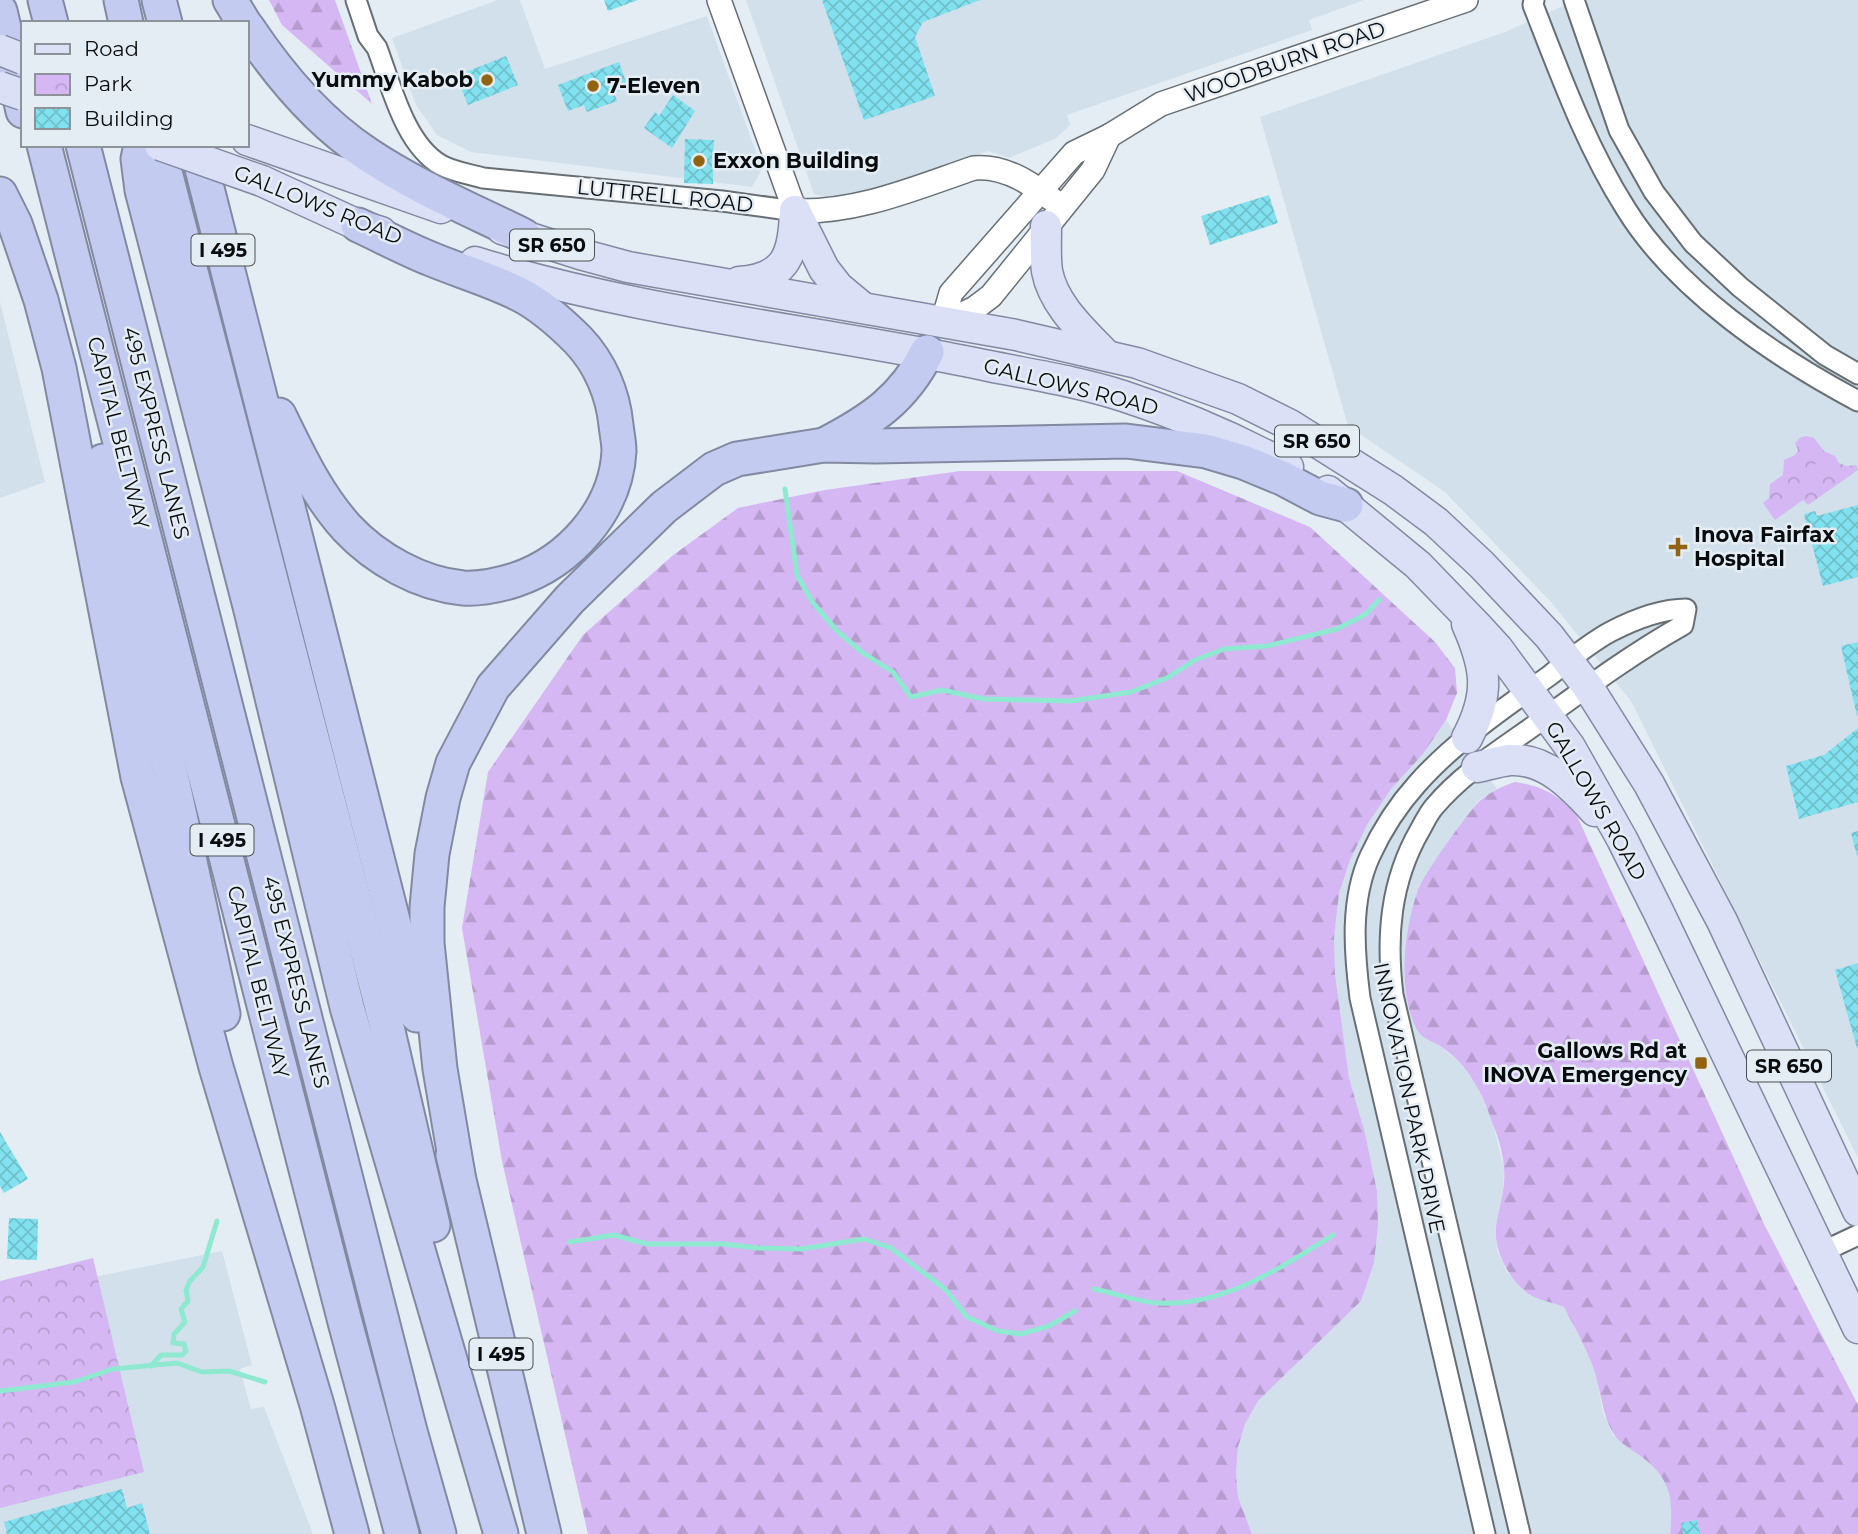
<svg xmlns="http://www.w3.org/2000/svg" width="1858" height="1534" font-family="Montserrat,sans-serif">
	<style>
		.built { fill: #d1e0eb }
		.forest { fill: url(#forest-firs) }
		.park { fill: url(#park-crowns) }
		.pitch { fill: #d5b7f3 }
		.lines { fill: none; stroke-linecap: round; stroke-linejoin: round }
		.stream { stroke: #8fe8d0; stroke-width: 5 }
		.building { fill: url(#building-cross-hatch) }
		.minor-casing { stroke: #676f74; stroke-width: 23 }
		.tertiary-casing { stroke: #676f74; stroke-width: 26 }
		.primary-casing { stroke: #8289a1; stroke-width: 33 }
		.motorway-casing { stroke: #8289a1; stroke-width: 37 }
		.minor { stroke: #fff; stroke-width: 19 }
		.tertiary { stroke: #fff; stroke-width: 23 }
		.primary { stroke: #dbe0f6; stroke-width: 30 }
		.motorway { stroke: #c3ccf0; stroke-width: 33 }
		.primary-bridge-casing { stroke: #8289a1; stroke-width: 33; stroke-linecap: butt }
		.primary-bridge { stroke: #dbe0f6; stroke-width: 30 }
		.poi-dot { fill: #926410; stroke: #e5edf4; stroke-width: 2.5 }
		.labels { text-anchor: middle; stroke-width: 5; stroke-linejoin: round; paint-order: stroke }
		.shield { fill: #e5edf4; stroke: #4b5053; stroke-width: 2 }
		.shield-label { font-size: 19px; font-weight: bold; fill: #090c0e }
		.street-label { font-size: 21px; fill: #090c0e; stroke: #e5edf4 }
		.poi-label { font-size: 21px; font-weight: bold; fill: #090c0e; stroke: #e5edf4; text-anchor: start }
	</style>
	<defs>
		<pattern id="forest-firs" width="22" height="20" patternUnits="userSpaceOnUse" patternTransform="scale(1.75)"><rect width="22" height="20" fill="#d5b7f3"/><path d="M5 1l3.5 6h-7zM16 11l3.5 6h-7z" fill="#b69ccf"/></pattern>
		<pattern id="park-crowns" width="20" height="18" patternUnits="userSpaceOnUse" patternTransform="scale(1.75)"><rect width="20" height="18" fill="#d5b7f3"/><path d="M2 6a3 3 0 1 1 6 0M12 15a3 3 0 1 1 6 0" fill="none" stroke="#b69ccf"/></pattern>
		<pattern id="building-cross-hatch" width="8" height="8" patternUnits="userSpaceOnUse" patternTransform="scale(1.75)"><rect width="8" height="8" fill="#81e1ef"/><path d="M0 0l8 8M0 8l8-8" fill="none" stroke="#6ec0cc"/></pattern>
	</defs>
	<rect width="100%" height="100%" fill="#e5edf4"/>
	<g class="built">
		<path d="M498 0H520L545 69 707 16 762 169 752 187 471 152 437 135 416 105 392 38Z"/>
		<path d="M746 0H1364L1309 20 1312 30 1067 115 1070 125 1055 139 1009 158 988 151 838 200 814 194Z"/>
		<path d="M1577 0H1858V1158L1631 701 1551 602 1445 492 1348 426 1260 117 1505 32Z"/>
		<path d="M0 302 45 482 0 498Z"/>
		<path d="M1446 720 1497 789 1479 800 1418 887 1431 1041 1443 1048 1460 1063 1475 1082 1492 1120 1504 1169 1503 1191 1495 1230 1497 1250 1507 1272 1532 1296 1564 1307 1589 1355 1598 1385 1603 1413 1613 1435 1654 1465 1666 1481 1672 1508 1670 1534H1252L1238 1497 1236 1473 1238 1447 1245 1424 1258 1401 1361 1301 1374 1263 1377 1191 1365 1133 1349 1078 1335 974 1334 937 1339 895 1350 860 1367 825 1391 789 1423 754Z"/>
		<path d="M222 1251 252 1365 240 1369 251 1409 264 1407 313 1534H0V1296Z"/>
	</g>
	<g class="forest">
		<path d="M269 0H335L372 104 282 25Z"/>
		<path d="M960 471H1177L1310 527 1435 642 1455 668 1457 693 1446 720 1423 754 1391 789 1367 825 1350 860 1339 894 1334 937 1335 974 1349 1078 1365 1133 1377 1191 1378 1225 1374 1263 1361 1301 1258 1401 1245 1424 1238 1447 1236 1473 1238 1497 1252 1534H588L502 1161 462 928 488 772 583 635 672 556 738 508 825 490Z"/>
		<path d="M1515 782C1542 786 1559 795 1577 816L1764 1224 1858 1405V1534H1670C1674 1494 1669 1475 1635 1452 1626 1446 1617 1441 1612 1431 1603 1414 1603 1403 1598 1385 1592 1357 1577 1332 1564 1307 1554 1303 1543 1301 1534 1297 1511 1285 1493 1251 1496 1226 1499 1207 1506 1188 1504 1168 1503 1153 1498 1136 1492 1122 1483 1094 1468 1065 1443 1048 1435 1042 1422 1039 1417 1030 1397 991 1404 929 1418 890 1422 877 1472 806 1482 799 1492 791 1503 786 1515 782Z"/>
	</g>
	<g class="park">
		<path d="M1807 436 1814 438 1824 451 1835 456 1839 463 1846 466 1856 465 1858 470 1808 505 1803 500 1775 520 1763 503 1769 498 1770 484 1783 475 1784 460 1795 455 1798 450 1795 443 1801 437Z"/>
		<path d="M93 1258 144 1472 0 1508V1281Z"/>
	</g>
	<path class="pitch" d="M1819 461 1828 475 1811 487 1802 474Z"/>
	<g class="lines">
		<g class="stream">
			<path d="M785 489 797 575 813 603 837 631 863 653 893 672 911 697 942 690 984 699 1071 701 1131 692 1167 678 1195 660 1224 649 1267 646 1337 629 1366 614 1379 600"/>
			<path d="M570 1242 614 1235 647 1244H723L758 1248 801 1249 864 1239 891 1248 945 1289 967 1317 998 1331 1021 1334 1049 1326 1075 1311"/>
			<path d="M1094 1289C1115 1293 1138 1302 1158 1303 1223 1307 1280 1268 1333 1235"/>
			<path d="M151 1366 161 1355H182L186 1351 184 1344 173 1343 174 1334 185 1322 181 1309 188 1301 186 1290 190 1281 203 1267 217 1221"/>
			<path d="M0 1391 74 1382 113 1369 177 1363 202 1372 229 1371 265 1382"/>
		</g>
	</g>
	<g class="building">
		<path d="M604 0H638L608 11Z"/>
		<path d="M822 0H980L923 22 915 37 935 96 864 120Z"/>
		<path d="M506 56 518 85 468 105 456 76Z"/>
		<path d="M619 62 628 88 614 93 617 101 587 112 584 105 568 111 558 85Z"/>
		<path d="M673 95 695 111 672 148 644 128 655 112 659 116Z"/>
		<path d="M685 139 714 140 713 184 684 183Z"/>
		<path d="M1269 195 1278 223 1210 245 1201 216Z"/>
		<path d="M1858 505V577L1823 586 1804 514 1815 511 1817 516Z"/>
		<path d="M1858 642V716H1857L1841 646Z"/>
		<path d="M1858 728V802L1799 819 1786 766 1824 755Z"/>
		<path d="M1858 831V856H1857L1851 833Z"/>
		<path d="M1858 963V1048H1857L1835 970Z"/>
		<path d="M0 1132 28 1179 4 1193 0 1186Z"/>
		<path d="M9 1218 38 1219 37 1260 7 1259Z"/>
		<path d="M122 1489 127 1508 142 1503 150 1534H7L4 1522Z"/>
		<path d="M1697 1520 1700 1534H1683L1681 1523Z"/>
	</g>
	<g class="lines">
		<defs>
			<g id="minor">
				<path d="M356 0 368 36 377 48C391 85 405 145 441 165 454 172 469 174 483 178L722 201 795 211"/>
				<path d="M1534 0 1533 5C1560 74 1586 146 1626 209 1676 290 1775 357 1858 401"/>
				<path d="M1574 0 1619 130 1654 192 1693 243 1740 287 1825 355 1858 374"/>
				<path d="M1822 1252 1858 1235"/>
				<path d="M1485 1534 1360 998C1354 951 1350 900 1370 856 1382 830 1398 805 1417 784 1454 742 1503 709 1549 676 1568 661 1588 644 1610 632 1633 620 1659 609 1686 609L1683 625C1635 652 1590 685 1546 717 1508 745 1464 771 1434 807 1428 814 1424 823 1420 830 1390 882 1386 937 1393 995L1520 1534"/>
			</g>
			<g id="tertiary">
				<path d="M719 0 795 211C858 213 915 188 974 168 1008 165 1036 187 1062 207"/>
				<path d="M942 324 951 293 1074 153 1109 136 1161 104 1466 0"/>
				<path d="M942 324 975 308 991 296 1093 170 1109 136"/>
			</g>
			<g id="primary">
				<path d="M247 140 441 208"/>
				<path d="M262 181 358 225 381 232"/>
				<path d="M795 211 824 269 838 287 862 307"/>
				<path d="M1046 226C1046 241 1045 257 1047 271 1053 304 1082 330 1104 353"/>
				<path d="M502 229 580 254 628 267 1016 335 1137 363 1238 399 1290 425 1393 490 1436 522 1482 565 1549 636 1588 687 1649 784 1722 921 1858 1211"/>
				<path d="M475 262C642 314 818 330 989 366 1034 375 1080 382 1123 396 1181 415 1235 438 1288 467"/>
				<path d="M739 282C787 279 794 253 795 211"/>
				<path d="M1328 491 1418 565 1476 625 1498 649 1570 747 1622 839 1659 913 1858 1328"/>
				<path d="M1467 738C1490 694 1487 669 1467 624"/>
				<path d="M1477 767C1488 765 1499 761 1510 760 1546 758 1573 787 1595 811"/>
			</g>
			<g id="motorway">
				<path d="M45 0 51 23"/>
				<path d="M121 0 126 23"/>
				<path d="M159 0 165 23"/>
				<path d="M230 0 244 23"/>
				<path d="M0 11 23 111"/>
				<path d="M247 27C279 75 318 122 367 154 416 187 472 210 524 236"/>
				<path d="M44 145 345 1322 402 1534"/>
				<path d="M83 145 410 1431 439 1534"/>
				<path d="M141 145 138 159 142 190 250 606 347 1007 501 1534"/>
				<path d="M158 145 387 1027 433 1225"/>
				<path d="M196 145 417 1015"/>
				<path d="M0 194 15 224 41 300 59 368 138 777 216 1067 317 1405 352 1534"/>
				<path d="M279 415C298 454 317 495 347 528 376 559 420 584 463 588 480 589 499 585 515 580 569 562 616 511 619 451 619 443 617 434 616 425 613 394 600 363 578 340 561 323 541 305 519 294 491 280 460 271 431 259 406 249 382 236 358 225"/>
				<path d="M826 444C870 421 904 399 927 352"/>
				<path d="M103 461 223 1014"/>
				<path d="M453 1155 544 1534"/>
				<path d="M458 1175 440 1069 427 943V907L432 854 443 798 453 763 493 687 570 599 664 507 714 469 737 459 824 445 875 446 1126 441 1206 451 1243 462 1282 478 1320 498 1346 505"/>
			</g>
		</defs>
		<use href="#minor" class="minor-casing"/>
		<use href="#tertiary" class="tertiary-casing"/>
		<use href="#primary" class="primary-casing"/>
		<use href="#motorway" class="motorway-casing"/>
		<use href="#minor" class="minor"/>
		<use href="#tertiary" class="tertiary"/>
		<use href="#primary" class="primary"/>
		<use href="#motorway" class="motorway"/>
		<defs>
			<g id="primary-bridge">
				<path d="M0 50 23 59"/>
				<path d="M0 87 23 95"/>
				<path d="M160 145 262 181"/>
			</g>
		</defs>
		<use href="#primary-bridge" class="primary-bridge-casing"/>
		<use href="#primary-bridge" class="primary-bridge"/>
	</g>
	<g class="poi-dot">
		<circle cx="487" cy="80" r="7"/>
		<circle cx="593" cy="86" r="7"/>
		<circle cx="699" cy="161" r="7"/>
		<path d="M1674.5 536.5h7v7h7v7h-7v7h-7v-7h-7v-7h7z"/>
		<rect x="1694" y="1056" width="14" height="14" rx="3.5"/>
	</g>
	<g class="labels">
		<g class="shield">
			<rect x="510" y="229.5" width="84" height="31" rx="5"/>
			<rect x="191.5" y="234.5" width="63" height="31" rx="5"/>
			<rect x="1275" y="425.5" width="84" height="31" rx="5"/>
			<rect x="190.5" y="824.5" width="63" height="31" rx="5"/>
			<rect x="1747" y="1050.5" width="84" height="31" rx="5"/>
			<rect x="469.5" y="1338.5" width="63" height="31" rx="5"/>
		</g>
		<g class="shield-label">
			<text x="552" y="252">SR 650</text>
			<text x="223" y="257">I 495</text>
			<text x="1317" y="448">SR 650</text>
			<text x="222" y="847">I 495</text>
			<text x="1789" y="1073">SR 650</text>
			<text x="501" y="1361">I 495</text>
		</g>
		<g class="street-label">
			<text transform="translate(1285 62) rotate(-19)" y="7">WOODBURN ROAD</text>
			<text transform="translate(665 196) rotate(6)" y="7">LUTTRELL ROAD</text>
			<text transform="translate(318 205) rotate(22)" y="7">GALLOWS ROAD</text>
			<text transform="translate(1071 387) rotate(14)" y="7">GALLOWS ROAD</text>
			<text transform="translate(118 433) rotate(76)" y="7">CAPITAL BELTWAY</text>
			<text transform="translate(156 433) rotate(76)" y="7">495 EXPRESS LANES</text>
			<text transform="translate(1596 801) rotate(60)" y="7">GALLOWS ROAD</text>
			<text transform="translate(258 982) rotate(76)" y="7">CAPITAL BELTWAY</text>
			<text transform="translate(296 982) rotate(76)" y="7">495 EXPRESS LANES</text>
			<text transform="translate(1409 1098) rotate(78)" y="7">INNOVATION PARK DRIVE</text>
		</g>
		<g class="poi-label">
			<text x="473" y="87" text-anchor="end">Yummy Kabob</text>
			<text x="607" y="93">7-Eleven</text>
			<text x="713" y="168">Exxon Building</text>
			<text x="1694" y="542">Inova Fairfax<tspan x="1694" dy="24">Hospital</tspan></text>
			<text x="1687" y="1058" text-anchor="end">Gallows Rd at<tspan x="1687" dy="24">INOVA Emergency</tspan></text>
		</g>
	</g>
	<rect x="21" y="21" width="228" height="126" fill="#e5edf4" stroke="#8d9398" stroke-width="2"/>
	<rect x="35" y="44" width="35" height="10" fill="#dbe0f6" stroke="#8d9398" stroke-width="2"/>
	<text x="84" y="56" font-size="21" fill="#090c0e">Road</text>
	<rect x="35" y="74" width="35" height="21" fill="url(#park-crowns)" stroke="#8d9398" stroke-width="2"/>
	<text x="84" y="91" font-size="21" fill="#090c0e">Park</text>
	<rect x="35" y="108" width="35" height="21" fill="url(#building-cross-hatch)" stroke="#8d9398" stroke-width="2"/>
	<text x="84" y="126" font-size="21" fill="#090c0e">Building</text>
</svg>
